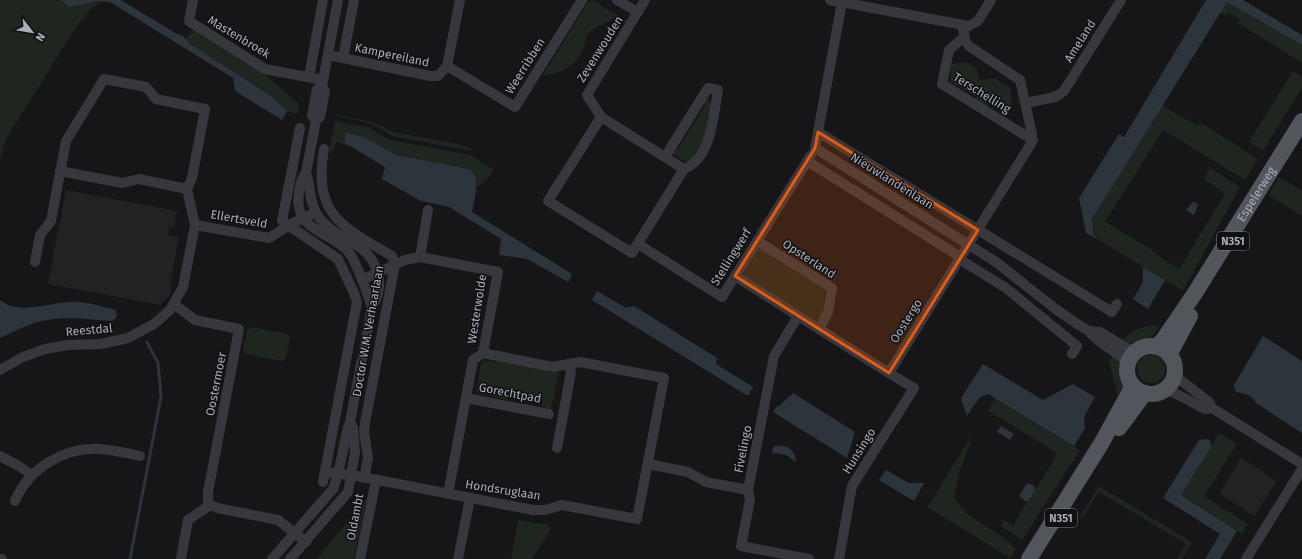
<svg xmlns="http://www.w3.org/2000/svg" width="1302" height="559" font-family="'Fira Sans',sans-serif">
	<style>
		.built { fill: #222225 }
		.green { fill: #1e261f }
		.water { fill: #2c353c }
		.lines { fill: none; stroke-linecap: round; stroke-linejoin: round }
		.stream { stroke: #2c353c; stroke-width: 3 }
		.minor { stroke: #37383d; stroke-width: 10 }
		.primary { stroke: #53555c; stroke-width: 16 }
		.marked { fill: #e8590c; fill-opacity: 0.2; stroke: #e8590c; stroke-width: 3; stroke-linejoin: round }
		.labels { text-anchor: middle; stroke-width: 3; stroke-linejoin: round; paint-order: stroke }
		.shield { fill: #111113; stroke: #7b7e86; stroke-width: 1 }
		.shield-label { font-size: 11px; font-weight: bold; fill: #a8adb8 }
		.street-label { font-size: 12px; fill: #a8adb8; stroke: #111113 }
	</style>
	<rect width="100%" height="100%" fill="#161618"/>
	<g class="built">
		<path d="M66 190 177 211 174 228 169 227 168 235 179 237 171 279 172 282 170 295 160 305 48 284Z"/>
		<path d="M1241 458 1277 481 1254 516 1219 494Z"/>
	</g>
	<g class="green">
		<path d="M0 0H93L92 2 102 0 91 9 76 27 6 139 0 161Z"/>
		<path d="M593 0 628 22 627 24 617 17C607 23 596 25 588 34 585 36 586 42 585 45 577 65 564 74 543 75L588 2Z"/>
		<path d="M1227 1 1302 45V63L1238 23 1240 20 1228 12 1226 16 1220 12Z"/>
		<path d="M192 30H196L263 73 299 104 297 114 287 111 271 96 189 43 186 39Z"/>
		<path d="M967 62 977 69 978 76 980 80 995 78 1010 88 1012 99 1010 107 1001 109 999 105 992 103 985 107 976 101 975 96 956 85 953 86 954 84 952 82 950 85 951 64Z"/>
		<path d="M1293 71 1302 77V88L1263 151 1249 142Z"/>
		<path d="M709 99 711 106 704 142 689 164 672 153 673 151 678 149 705 106 704 101Z"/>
		<path d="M1162 105 1196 125 1203 124 1258 159 1245 180 1163 130 1105 222 1151 249 1154 253 1179 269 1225 194 1204 179 1210 168 1240 187 1183 291 1097 239C1092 233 1091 227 1091 220Z"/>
		<path d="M336 113 340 116 370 121 394 132 458 144 472 149V151L392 136 370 123 336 116Z"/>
		<path d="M335 121 368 127 390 140 471 155 494 170 487 180 476 187V180L469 169 396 155 346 133 344 144 336 142 334 151 329 150Z"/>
		<path d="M1279 177 1302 191V216L1268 195Z"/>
		<path d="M759 248 825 289 823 310 818 320 811 318 745 278C742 269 752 254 759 248Z"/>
		<path d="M1152 325 1159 326C1151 343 1140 348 1123 340L1134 330Z"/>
		<path d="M251 327 288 334 290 338 286 358 283 361 245 354 243 350 247 330Z"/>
		<circle cx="1151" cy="369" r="14"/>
		<path d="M1112 356C1129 366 1126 381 1118 397L1109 362Z"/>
		<path d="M484 361 508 362 547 369V372H559L551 409 542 407V400L509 393 507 400 478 393 476 390 481 364Z"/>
		<path d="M995 398 1080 450 1022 540 1001 526 1003 520 1013 525 1056 456V452L988 411Z"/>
		<path d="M1219 433 1237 444 1204 496 1248 524 1242 534 1181 495Z"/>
		<path d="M973 434 959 474 954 498 966 513 1007 540 1016 549 1010 558 927 507Z"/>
		<path d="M1099 486 1192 542 1182 559H1177L1186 544 1099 492 1082 518 1080 517Z"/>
		<path d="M367 497 354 559H317Z"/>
		<path d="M518 520 549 525 551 529 532 559H511Z"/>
	</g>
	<g class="water">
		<path d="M61 0H121L177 34 183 36 189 43 271 96 287 111 282 120 235 91 233 78 110 2 97 1 70 7Z"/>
		<path d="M1206 0H1243L1302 35V45L1227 2 1092 219 1093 234 1097 239 1086 233 1079 198 1119 134 1124 137Z"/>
		<path d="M346 133 364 137 396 155 469 169C482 178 474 198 472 212L572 274 568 282 527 259 499 255 501 239 449 207 421 201 382 179 385 167 352 147 344 144Z"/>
		<path d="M1194 201 1198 205 1195 213 1193 215 1186 210Z"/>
		<path d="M1143 267 1165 280 1148 309 1133 299 1143 282Z"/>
		<path d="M597 291 626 308 634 306 717 358 716 364 753 387 748 396 592 300Z"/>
		<path d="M0 300C22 317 53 300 79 302 92 303 104 307 116 310L117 317 112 321C91 320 68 316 47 320 30 323 15 331 0 338Z"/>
		<path d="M1263 336 1302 361V433L1256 403C1251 394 1243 393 1236 392L1234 385Z"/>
		<path d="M983 364 1043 400 1073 384 1095 397 1084 417 1085 428 1074 446 988 394 979 398 967 416 961 398Z"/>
		<path d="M793 393 855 432 847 458 773 412 777 406 778 407Z"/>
		<path d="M1001 426 1014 434 1010 440 997 432Z"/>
		<path d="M1206 439 1210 441 1211 447 1181 495 1237 531 1220 559H1205L1220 534 1163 498 1199 440Z"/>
		<path d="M775 446C788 444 795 450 796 462L786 455 773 453 772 449Z"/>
		<path d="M886 470 909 483H924L914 501 879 480Z"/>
		<path d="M1027 483 1033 485 1036 489 1028 501H1025L1019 496Z"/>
	</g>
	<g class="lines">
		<path class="stream" d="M130 559 161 397 158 363 147 342"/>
		<g class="minor">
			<path d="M193 0 189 21 265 69 323 80"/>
			<path d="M338 0 322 86 325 91 320 117 316 120 306 173C301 179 300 185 299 193 293 230 328 231 347 250 357 261 367 293 372 307"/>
			<path d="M617 0 638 12"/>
			<path d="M645 0 587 95 601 117 684 169"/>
			<path d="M830 0 969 26 978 21 991 0"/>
			<path d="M842 2 815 148 996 262 1057 310 1079 325 1089 331 1100 332 1127 348 1136 351"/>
			<path d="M964 37 949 50 942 84 1033 140"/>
			<path d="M328 55 430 76H438L447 66 460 0"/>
			<path d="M343 58 354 0"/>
			<path d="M447 66 515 107 582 0"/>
			<path d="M309 77 323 0"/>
			<path d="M1026 103 1055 97 1064 91 1121 0"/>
			<path d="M601 117 548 201 632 253 684 169"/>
			<path d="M316 120 312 116 317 89 322 86"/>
			<path d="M300 128 282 221 338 259 354 293 357 302 323 482"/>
			<path d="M818 132 1112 312 1117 304"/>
			<path d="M324 149C313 215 341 226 392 256L395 264 365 423 364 431 368 458 364 478"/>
			<path d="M665 157 708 88 718 90C713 116 712 158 684 169"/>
			<path d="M807 161 954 253 964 262 1006 288 1077 346 1072 354"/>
			<path d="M60 171 122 183 139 179 187 189"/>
			<path d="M195 225 269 238 293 223 310 215"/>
			<path d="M757 241 832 288 828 312 819 329"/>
			<path d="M638 244 722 297 811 155"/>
			<path d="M420 257 428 210"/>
			<path d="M735 276 889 373"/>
			<path d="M362 280 405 260 420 257 498 272 483 353 473 360 448 494"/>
			<path d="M174 304 195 320 239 329 208 492V503L217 508 278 520 306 542"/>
			<path d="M798 316 774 356 748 490 750 500 741 546 809 559"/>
			<path d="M1089 331C1099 346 1118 350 1128 364"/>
			<path d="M0 370 23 357 45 349 68 345 101 344 128 338 154 324 170 310 183 287 195 225 187 189 192 178 205 109 156 99 146 87 104 79 66 141 51 221 40 235 35 262"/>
			<path d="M1174 375 1209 402 1212 408 1302 464"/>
			<path d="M1165 388 1205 409 1212 408"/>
			<path d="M466 398 549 414"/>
			<path d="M557 448 571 372 569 364"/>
			<path d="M0 456 19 466 32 475"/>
			<path d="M648 464 688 472 706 482 748 490"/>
			<path d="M325 472 352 475 533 510H545L562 505 637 519 664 378 580 362 553 367 483 353"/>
			<path d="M15 501C29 468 64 447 100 449 113 450 127 453 140 456"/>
			<path d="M0 559H2"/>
			<path d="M181 559 188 520 210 505"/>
			<path d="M272 559 333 489 338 474 348 427 350 422 372 307C378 298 381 285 378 275 371 242 339 242 320 219 308 203 312 189 306 173"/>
			<path d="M290 559 348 492 355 452 353 428 350 422"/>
			<path d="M360 559 376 480"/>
			<path d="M458 559 470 498"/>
			<path d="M839 559 852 486 914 388 889 373 1032 142V134L1020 80 969 46 966 42 962 25"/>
			<path d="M1246 559 1302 469"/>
		</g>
		<g class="primary">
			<circle cx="1151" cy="370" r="24"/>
			<path id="s1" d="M1156 347 1163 340 1195 293 1302 121"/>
			<path d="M1169 355 1190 316"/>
			<path d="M1119 428 1145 393"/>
			<path d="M1029 559 1101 444 1129 393 1132 384"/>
		</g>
	</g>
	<path class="marked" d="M818 132 978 230 889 373 735 276 815 148Z"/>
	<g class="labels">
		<g class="shield">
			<rect x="1217" y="232" width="32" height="18" rx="3"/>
			<rect x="1045" y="509" width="32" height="18" rx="3"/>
		</g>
		<g class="shield-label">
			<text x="1233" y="245">N351</text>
			<text x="1061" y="522">N351</text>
		</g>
		<g class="street-label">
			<text transform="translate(239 37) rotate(31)" y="4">Mastenbroek</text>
			<text transform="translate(1080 41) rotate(-58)" y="4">Ameland</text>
			<text transform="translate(600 49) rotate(-58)" y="4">Zevenwouden</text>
			<text transform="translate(392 55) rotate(12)" y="4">Kampereiland</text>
			<text transform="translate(525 66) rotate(-58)" y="4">Weerribben</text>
			<text transform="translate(982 93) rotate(32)" y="4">Terschelling</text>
			<text transform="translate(892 181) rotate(32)" y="4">Nieuwlandenlaan</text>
			<text dy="4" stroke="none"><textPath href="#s1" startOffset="183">Espelerweg</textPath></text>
			<text transform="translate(239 219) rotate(10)" y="4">Ellertsveld</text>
			<text transform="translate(731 257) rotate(-58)" y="4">Stellingwerf</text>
			<text transform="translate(809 259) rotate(33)" y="4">Opsterland</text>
			<text transform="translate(477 309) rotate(-81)" y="4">Westerwolde</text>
			<text transform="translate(906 321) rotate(-58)" y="4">Oostergo</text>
			<text transform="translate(89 330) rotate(-5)" y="4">Reestdal</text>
			<text transform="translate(368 331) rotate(-80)" y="4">Doctor W.M. Verhaarlaan</text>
			<text transform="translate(216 384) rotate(-79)" y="4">Oostermoer</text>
			<text transform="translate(510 393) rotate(11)" y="4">Gorechtpad</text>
			<text transform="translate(743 449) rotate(-79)" y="4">Fivelingo</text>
			<text transform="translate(859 451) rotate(-58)" y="4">Hunsingo</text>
			<text transform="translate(503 490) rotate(9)" y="4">Hondsruglaan</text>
			<text transform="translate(355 517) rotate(-79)" y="4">Oldambt</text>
		</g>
	</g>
	<g transform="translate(32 32) rotate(121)" stroke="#111113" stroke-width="3" paint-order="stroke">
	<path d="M0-3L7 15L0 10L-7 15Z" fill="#a8adb8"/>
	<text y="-6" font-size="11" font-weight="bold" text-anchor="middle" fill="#a8adb8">N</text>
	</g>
</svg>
